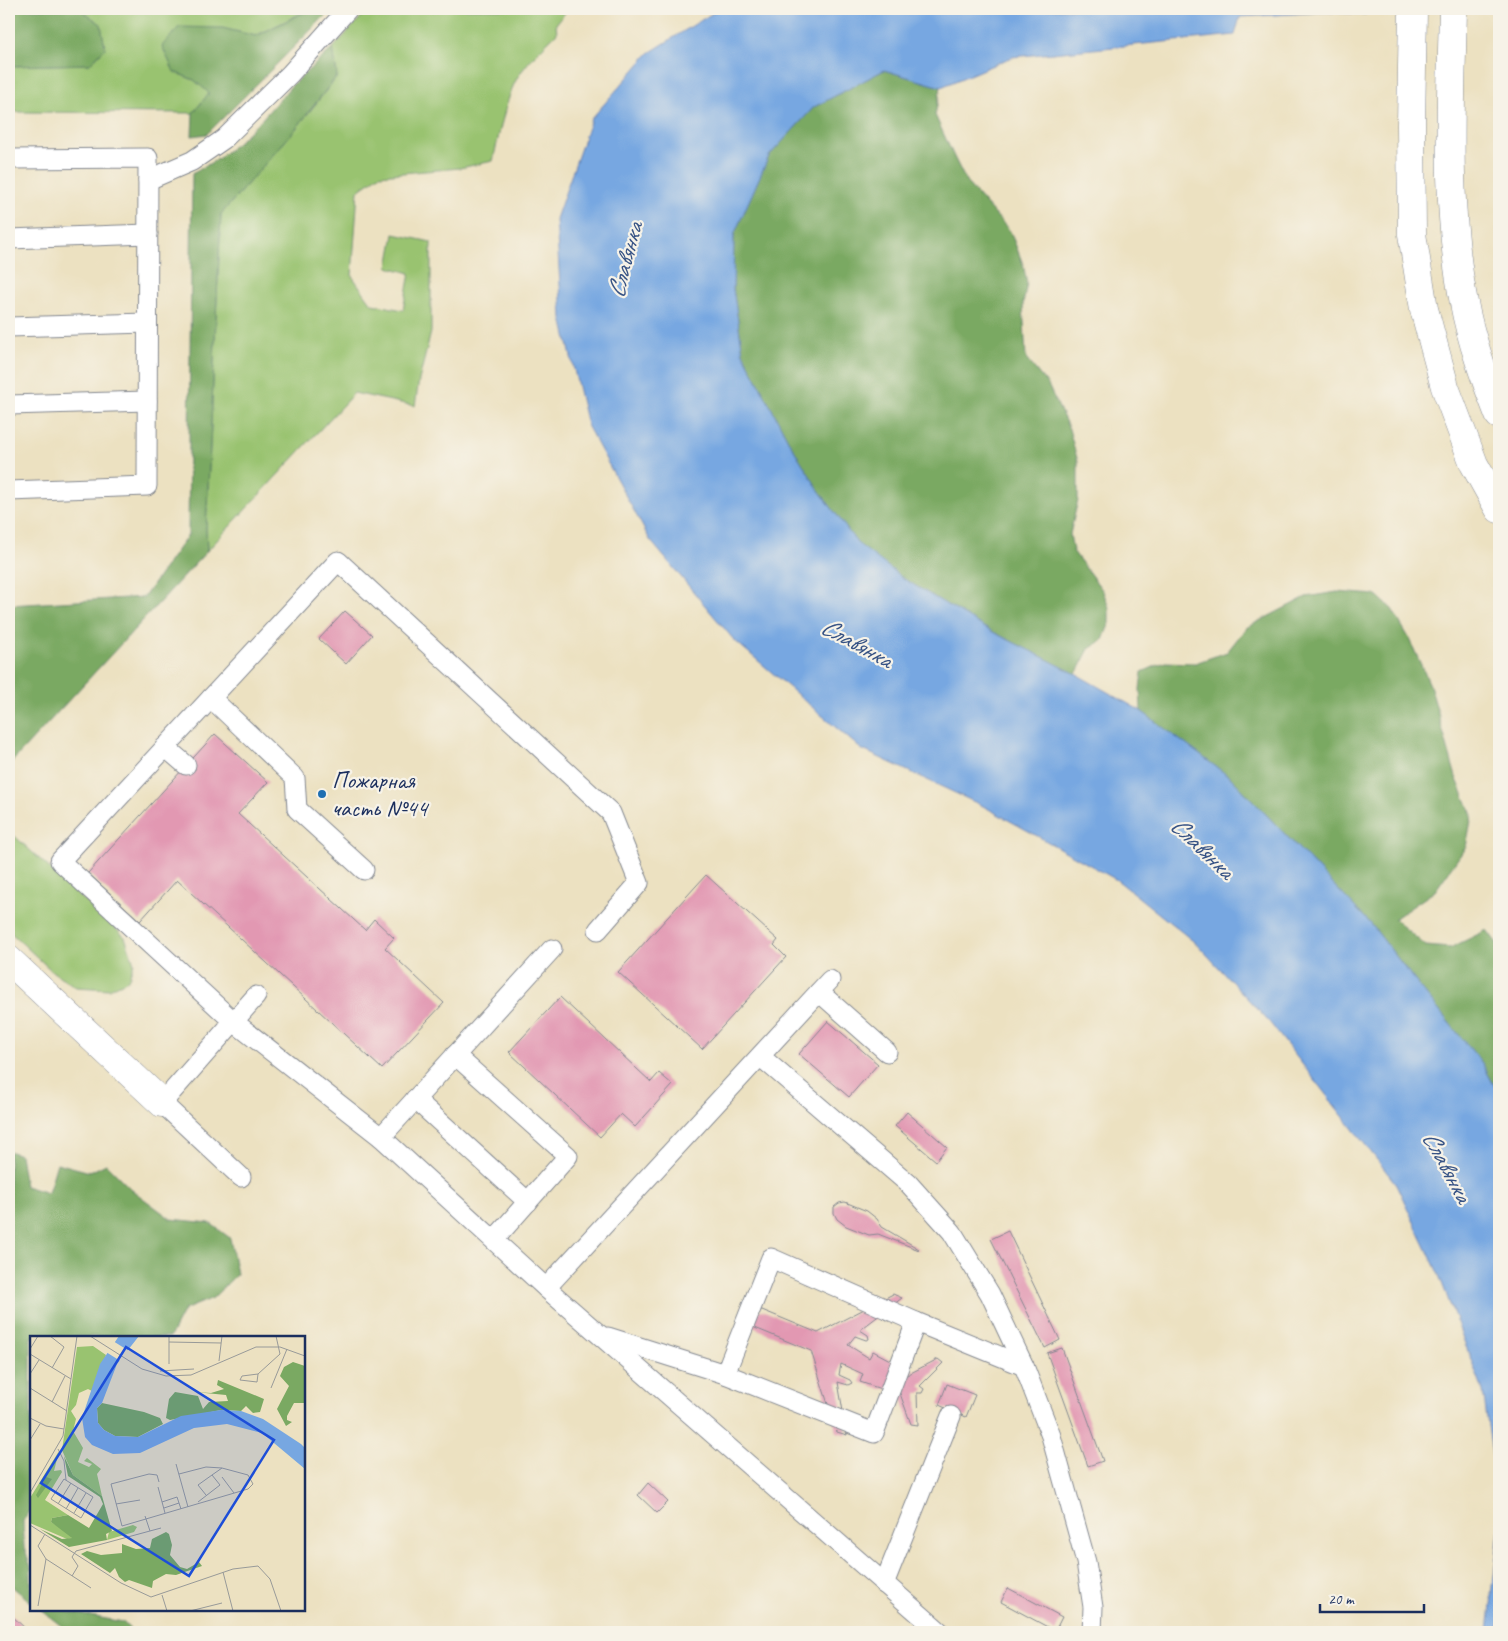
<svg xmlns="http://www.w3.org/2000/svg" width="1508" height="1641" font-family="Caveat,sans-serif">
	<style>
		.green { fill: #99c370; stroke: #5a7967 }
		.forest { fill: #7aa962; stroke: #4a6c60 }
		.water { fill: #77a7e1; stroke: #496ba0 }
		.pier { fill: #ece1c1 }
		.building { fill: #e298b2 }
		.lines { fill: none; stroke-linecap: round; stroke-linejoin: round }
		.service-casing { stroke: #848890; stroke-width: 21 }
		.minor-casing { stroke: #848890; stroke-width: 29 }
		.primary-casing { stroke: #848890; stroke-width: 29 }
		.service { stroke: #fff; stroke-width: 19 }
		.minor { stroke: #fff; stroke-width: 28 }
		.primary { stroke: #fff; stroke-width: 28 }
		.poi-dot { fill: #1f6fb2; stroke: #f7f3e8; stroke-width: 2 }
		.labels { text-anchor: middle; stroke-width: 4.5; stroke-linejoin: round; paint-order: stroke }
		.poi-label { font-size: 24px; fill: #1b2f5e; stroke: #f7f3e8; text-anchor: start }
		.water-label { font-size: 25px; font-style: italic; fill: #375385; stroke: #f7f3e8 }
		.inset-road { fill: none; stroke: #989a99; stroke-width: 1 }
		.view { fill: #1d4ed8; fill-opacity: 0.15; stroke: #1d4ed8; stroke-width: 2.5 }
		.inset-edge { fill: none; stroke: #1b2f5e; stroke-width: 2.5 }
	</style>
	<rect width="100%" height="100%" fill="#f7f3e8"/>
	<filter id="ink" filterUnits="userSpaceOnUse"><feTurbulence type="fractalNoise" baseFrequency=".02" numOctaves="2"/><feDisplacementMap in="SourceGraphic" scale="10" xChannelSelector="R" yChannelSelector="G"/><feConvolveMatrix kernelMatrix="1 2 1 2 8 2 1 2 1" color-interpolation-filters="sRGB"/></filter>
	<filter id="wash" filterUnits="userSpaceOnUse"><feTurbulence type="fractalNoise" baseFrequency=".0096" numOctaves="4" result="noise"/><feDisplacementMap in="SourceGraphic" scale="20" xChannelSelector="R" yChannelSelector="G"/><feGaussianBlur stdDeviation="1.12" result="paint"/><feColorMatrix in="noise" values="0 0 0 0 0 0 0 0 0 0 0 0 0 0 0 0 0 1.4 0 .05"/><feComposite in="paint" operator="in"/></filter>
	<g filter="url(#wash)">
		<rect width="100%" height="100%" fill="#ece1c1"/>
		<g class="green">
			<path d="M79 9H310L255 36 222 28 174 72 194 80 210 93 193 113 9 112V66L90 64 105 48 100 24Z"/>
			<path d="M365 9H568L556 24 557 33C543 46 522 67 514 84 504 108 499 135 493 161L460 168 379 175 358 191 352 276 372 304 403 310 410 273 388 267 394 234 431 242V332L419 380 415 406 354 393 207 551 206 529 221 214 294 131 337 77 333 48 364 14Z"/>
			<path d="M9 831 125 937 134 963 128 980 109 989 76 987 53 972 9 931Z"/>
		</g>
		<g class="forest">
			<path d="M9 9H79L101 24 105 48 90 64 9 66Z"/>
			<path d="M310 9H321L327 14 207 134 192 136 193 113 209 93 194 80 174 72 162 46 179 27 222 28 256 36Z"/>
			<path d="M333 48 337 76 294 131 221 214 206 529 207 551 9 765V605L144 597 188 535 192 174 219 158 236 144 261 120 292 85Z"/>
			<path d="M884 70 941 87 935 115 955 159 967 183 1010 231 1023 264 1027 283 1023 304 1026 358 1048 385 1069 429 1078 462V500L1070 534 1073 551 1103 591 1109 608V625L1103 640 1089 649 1076 674 987 629 904 579 857 544 818 489 788 440 743 353 733 289 734 235 769 156 814 107Z"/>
			<path d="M1337 592 1376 595 1392 609 1409 638 1430 685 1456 777 1472 815 1466 847 1435 891 1394 919 1426 946 1450 948 1487 930 1499 946V1094L1482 1063 1419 986 1371 924 1231 778 1141 711 1140 689 1142 672 1165 662 1195 663 1227 652 1246 628 1306 597Z"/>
			<path d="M9 1151 20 1155 25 1186 48 1193 57 1163 90 1172 106 1164 132 1190 171 1219 210 1223 230 1238 237 1274 213 1298 184 1310 170 1337H31V1508L23 1521 24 1547 31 1567V1602L9 1584Z"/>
			<path d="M41 1610H64L68 1612 123 1622 133 1632H69Z"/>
		</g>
		<g class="water">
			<path d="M719 9H1499V22L1326 12 1240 17 1235 35 1012 57 941 87 884 70 814 107 769 156 734 235 733 289 743 353 788 440 818 489 857 543 904 579 987 629 1076 674 1141 711 1231 778 1371 924 1419 986 1482 1063 1499 1094V1502L1483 1391 1439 1275 1396 1184 1270 1023 1198 945 1117 880 983 806 861 749 734 640 650 540 587 425 562 318 556 219 591 119 649 53Z"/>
			<path d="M1499 1531V1632H1488Z"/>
		</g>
		<path class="pier" d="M1366 9H1494V25L1366 17Z"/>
		<g id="blocks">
			<g class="building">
				<path d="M345 611 372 635 346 664 319 639Z"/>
				<path d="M215 734 268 782 238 814 365 930 374 919 394 938 385 948 444 1003 382 1069 177 880 140 921 88 873Z"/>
				<path d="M706 875 778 940 774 945 786 957 702 1049 618 972Z"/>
				<path d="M560 997 651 1082 659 1073 673 1085 635 1127 621 1114 600 1137 509 1052Z"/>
				<path d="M828 1021 878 1064 849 1097 799 1054Z"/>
				<path d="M907 1112 947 1147 936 1161 895 1126Z"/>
				<path d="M845 1202 867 1211 877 1219 882 1227 919 1249V1250L878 1234 869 1235 846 1226 837 1219 834 1213V1207L839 1203Z"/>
				<path d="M1008 1231 1060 1340 1045 1348 991 1239Z"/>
				<path d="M893 1294 902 1298 860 1330 868 1335 869 1339 866 1340 855 1336 848 1345 869 1358 873 1351 892 1361 903 1377 938 1359 943 1363 920 1386 924 1389 922 1393H917L918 1425 911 1424 898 1388 881 1389 860 1382 863 1374 841 1364 839 1375 850 1380 852 1383 848 1385 838 1382 847 1435 837 1432 811 1351 755 1328 750 1321 754 1312 762 1310 818 1333Z"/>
				<path d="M1062 1348 1103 1461 1088 1466 1047 1353Z"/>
				<path d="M947 1384 975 1395 966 1417 939 1405Z"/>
				<path d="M648 1483 668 1502 657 1513 638 1495Z"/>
				<path d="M1008 1588 1062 1617 1055 1631 1001 1602Z"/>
				<path d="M9 1613 29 1632H9Z"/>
			</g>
		</g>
	</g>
	<g filter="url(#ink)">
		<use href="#blocks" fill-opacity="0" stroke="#848890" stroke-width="1"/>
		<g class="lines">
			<defs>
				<g id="service">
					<path d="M9 159 148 158 147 486 9 491"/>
					<path d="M148 180 192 161 224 139 290 74 348 9"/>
					<path d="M9 239 148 234"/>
					<path d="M9 327 147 323"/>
					<path d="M9 405 147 401"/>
					<path d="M211 698 295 778 297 809 364 870"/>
					<path d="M165 747 186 765"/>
					<path d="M598 930 639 883 611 813 338 561 60 861 234 1022 381 1137 546 1288 940 1632"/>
					<path d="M819 992 887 1052"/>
					<path d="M455 1055 568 1156 494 1240"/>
					<path d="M761 1057 909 1184 952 1232 990 1294 1024 1366 1051 1436 1086 1562 1093 1607 1092 1632"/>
					<path d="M415 1099 528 1202"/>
					<path d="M381 1137 552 949"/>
					<path d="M241 1177 162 1103 256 996"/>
					<path d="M546 1288 830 980"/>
					<path d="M608 1337 725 1374 874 1433 916 1322 1024 1366"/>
					<path d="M725 1374 771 1258 916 1322"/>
					<path d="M884 1584 951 1416"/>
				</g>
				<path id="minor" d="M9 960 162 1103"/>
				<g id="primary">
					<path d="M1413 9 1411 125 1412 234 1424 309 1445 387 1474 464 1499 509"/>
					<path d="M1453 9C1451 107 1445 207 1464 303 1471 341 1485 379 1499 415"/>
				</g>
			</defs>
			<use href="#service" class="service-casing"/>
			<use href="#minor" class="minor-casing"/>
			<use href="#primary" class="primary-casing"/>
			<use href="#service" class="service"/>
			<use href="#minor" class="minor"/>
			<use href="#primary" class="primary"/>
		</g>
	</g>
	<circle class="poi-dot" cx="322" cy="794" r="5"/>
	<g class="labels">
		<g class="poi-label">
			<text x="332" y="788">Пожарная<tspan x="332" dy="28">часть №44</tspan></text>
		</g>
		<g class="water-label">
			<text transform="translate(624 260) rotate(-75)" y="9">Славянка</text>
			<text transform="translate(857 642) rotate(29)" y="9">Славянка</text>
			<text transform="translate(1203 847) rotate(44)" y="9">Славянка</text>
			<text transform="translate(1448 1166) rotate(62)" y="9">Славянка</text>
		</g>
	</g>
	<g transform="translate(30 1336)">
		<rect width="275" height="275" fill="#ece1c1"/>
		<path d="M63 10 76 19 62 55 58 53 49 57 46 69 41 75 46 83 43 95 53 112 48 126 59 131 62 128 54 125 57 122 71 133 67 138 72 160 43 139 32 114 47 11ZM29 115 24 135 31 134 32 136 15 164 38 179 22 182 21 186 41 199 42 202 37 203 0 187V162ZM103 189 107 191 104 196 77 204 79 196Z" fill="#99c370"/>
		<path d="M263 26 275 30V67H264L257 80V84L262 86 256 90 247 73 259 50 250 40 254 31ZM188 44 234 63 230 76 223 77 216 70 211 75 191 74 140 84 136 82 139 63 145 56 168 60 173 73 179 66 198 65 196 59 165 56 181 57 194 53 187 49ZM72 67 114 76 130 82 133 88 108 101 85 100 74 94 68 87 67 72ZM34 120 43 139 72 160 82 195 76 198 77 204 39 211 10 193 32 203 42 202 21 186 22 182 38 179 59 192 73 168 70 161 38 140ZM16 141 22 143 8 162 6 159ZM136 196 139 198 142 209 140 219 150 231 157 233 169 226 172 230 146 239 136 238 123 245 122 252 99 244 95 246 89 241 85 232 80 237 51 218 57 215 71 219 92 217V208L106 213 120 212 122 203Z" fill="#7aa962"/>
		<path d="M89 0H109L87 28 72 67 67 72 68 87 74 94 85 100 108 101 151 80 191 74 211 75 233 83 271 108 275 112V133L232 97 197 88 164 92 110 117 83 118 62 109 55 101 52 82 70 28Z" fill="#77a7e1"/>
		<path d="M83 5 99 15 92 26 76 16Z" fill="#ece1c1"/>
		<path class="inset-road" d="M20 0 34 11 22 32M60 0 112 33 136 40 161 39 226 11H250L275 20M139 0V28M139 6 191 7M0 13 8 0M0 18 41 43M189 25 192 0M130 35 164 33M0 38 9 24M228 38 227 46 210 44 212 40 228 38 250 18 246 0M0 52 37 75M241 52 257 13M22 66 35 40M0 82 16 90 34 93M0 104 10 88M28 113 34 125 36 144M146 128 158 171M192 141 204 157M34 143 63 161 51 182 21 163ZM129 146 127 139 119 138 81 148 92 190 218 153 223 148 218 139 192 132 176 131 149 138M128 151 135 177M0 157 33 100 47 0M176 159 168 149 182 139M132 166 147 161 151 173M168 166 190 149 182 139 192 132M28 168 41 147M86 168 110 164M134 172 149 167M36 173 48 152M44 177 56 157M115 180 120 195M0 189 91 247 121 261 203 233 228 230 240 243 251 275M16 223 61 252M193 236 203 275M42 240 48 230 42 221 46 215 131 192M132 259 137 275M8 270 16 223 8 210 15 198M160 275 192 267"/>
		<path class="view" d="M96 11 244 104 159 240 11 147Z"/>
		<rect width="275" height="275" class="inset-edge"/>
	</g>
	<rect width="1508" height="1641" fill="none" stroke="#f7f3e8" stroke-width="30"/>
	<path d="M1320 1604v8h104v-8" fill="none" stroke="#1b2f5e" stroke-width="2.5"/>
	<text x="1328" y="1604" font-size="15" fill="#1b2f5e" stroke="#f7f3e8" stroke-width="4" paint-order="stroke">20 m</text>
</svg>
